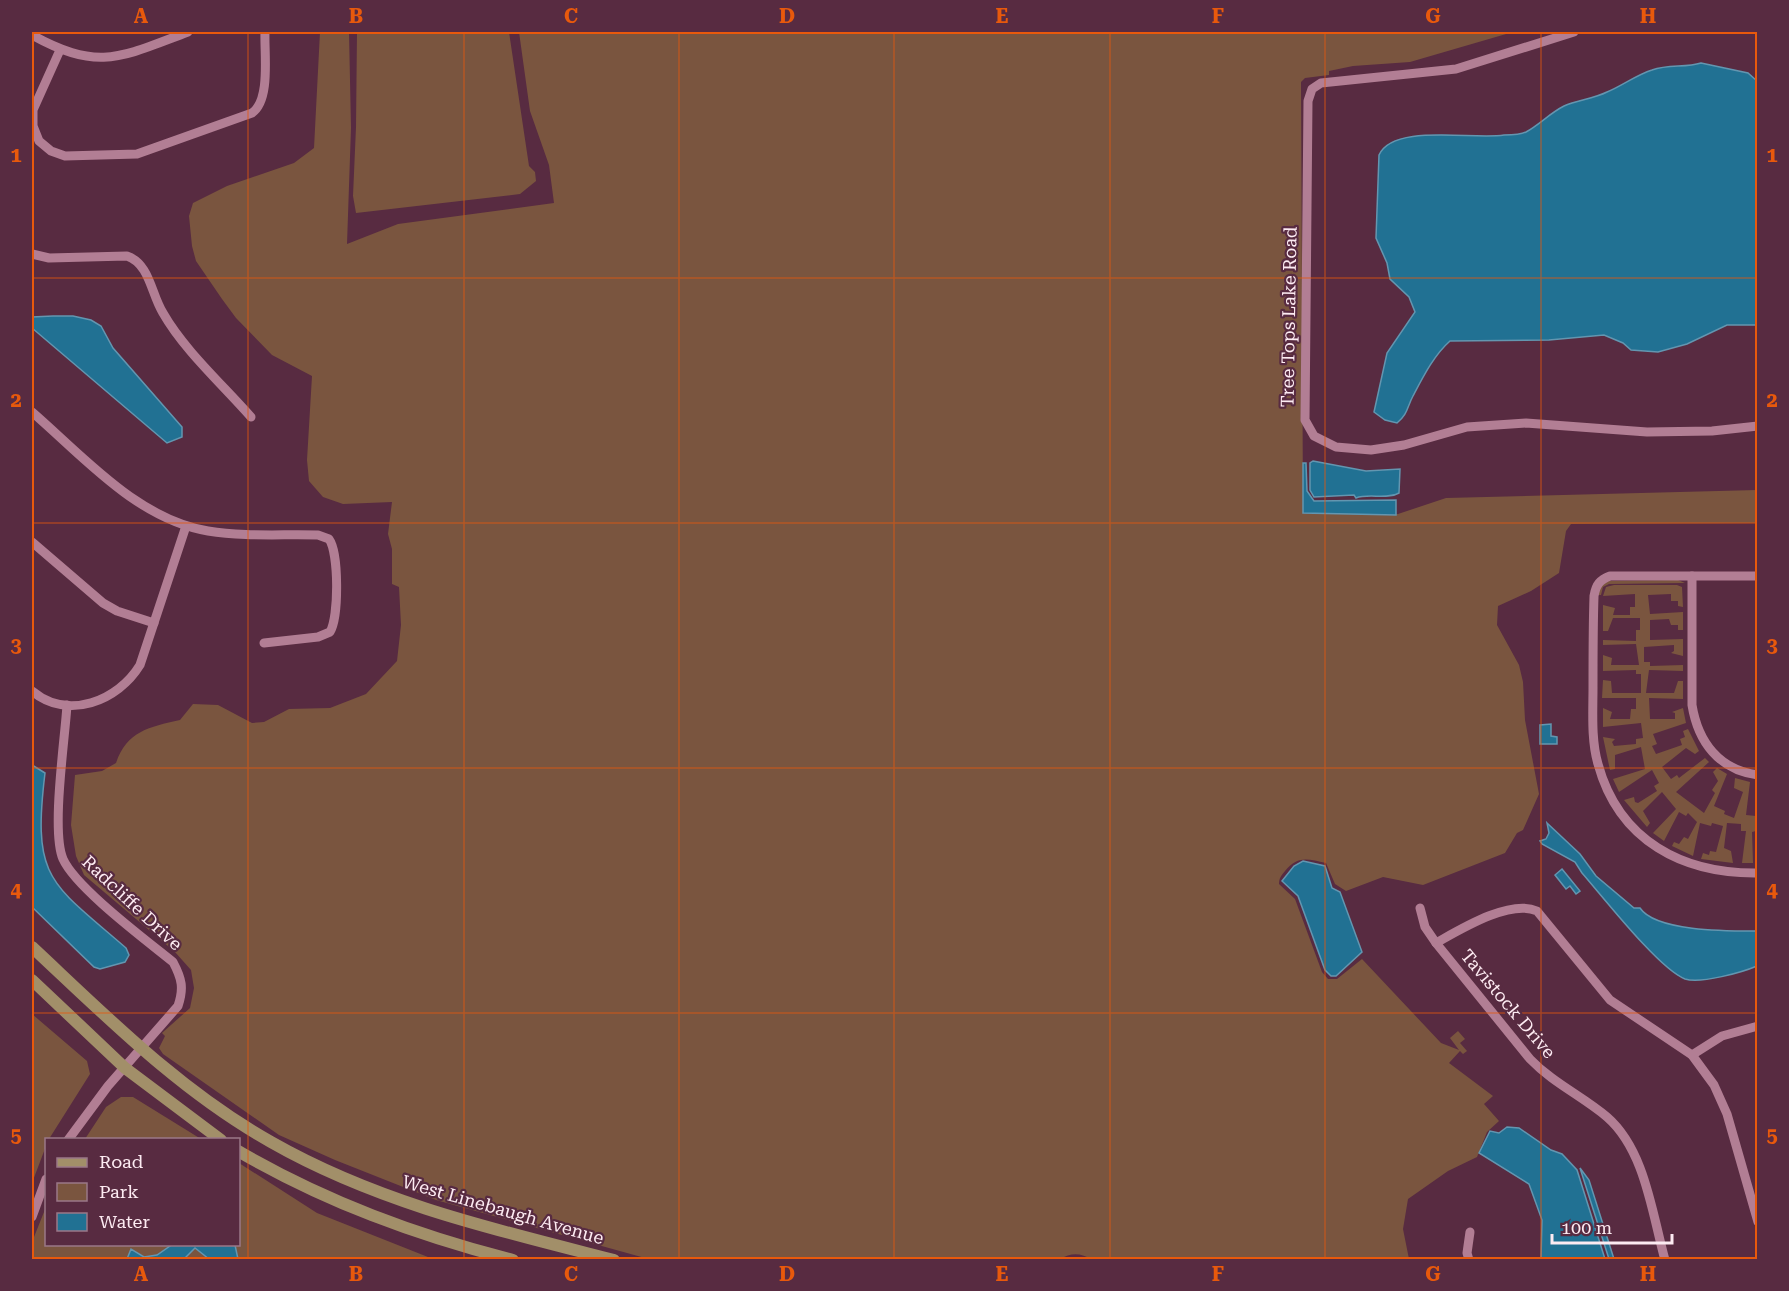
<svg xmlns="http://www.w3.org/2000/svg" width="1789" height="1291" font-family="'Roboto Serif',serif">
	<style>
		.green { fill: #7a553f }
		.water { fill: #217193; stroke: #6396b0; stroke-width: 1.5 }
		.lines { fill: none; stroke-linecap: round; stroke-linejoin: round }
		.minor { stroke: #b27e94; stroke-width: 9 }
		.major { stroke: #a28f69; stroke-width: 12 }
		.grid { fill: none; stroke: #e8590c; stroke-width: 1.5; stroke-opacity: 0.55 }
		.labels { text-anchor: middle; stroke-width: 4.5; stroke-linejoin: round; paint-order: stroke }
		.street-label { font-size: 18px; fill: #fdebf2; stroke: #582b41 }
		.neatline { fill: none; stroke: #e8590c; stroke-width: 2 }
		.grid-label { font-size: 20px; text-anchor: middle; font-weight: bold; fill: #e8590c }
	</style>
	<rect width="100%" height="100%" fill="#582b41"/>
	<g class="green">
		<path d="M320 32H349L351 128 347 244 398 224 554 203 549 165 530 111 519 32H1513L1410 62 1353 66 1329 71V75L1305 78 1301 82 1303 513 1398 514 1446 498 1757 490V523L1571 524 1566 531 1559 573 1531 591 1498 606 1497 625 1519 665 1523 682 1525 720 1539 794 1523 830 1517 833 1505 853 1423 885 1383 877 1346 891 1335 884 1326 863C1308 859 1298 855 1285 871 1281 876 1279 878 1279 884L1295 899 1322 972 1328 979H1337L1362 959 1441 1043 1459 1050 1450 1038 1458 1031 1465 1039 1460 1043 1467 1051 1463 1054 1460 1051 1449 1063 1493 1096 1484 1104 1499 1121 1487 1132 1477 1157 1448 1171 1408 1199 1403 1229 1409 1259 1093 1260C1080 1253 1072 1252 1059 1260L645 1258 436 1200 335 1160 279 1135 163 1054 159 1048 165 1036 162 1033 190 1008 194 988 191 970 175 952 84 875 76 856 71 825 75 775 102 771 116 763C127 731 149 727 180 720L193 704 218 705 252 723 264 722 289 709 330 708 366 694 397 661 401 625 399 587 392 584V549L388 534 392 502 343 504 323 497 309 481 307 460 312 376 272 355 236 318 222 299 196 261 192 246 189 216 193 203 227 186 294 163 314 148Z"/>
		<path d="M357 32H509L529 166 535 172 536 181 520 194 356 213 353 196 356 127Z"/>
		<path d="M1678 580 1685 583 1609 584 1603 587 1601 595H1598L1601 586 1608 581Z"/>
		<path d="M1614 585H1677L1682 587 1683 607 1678 606V601H1671V594L1648 595 1650 614 1683 612V630H1678V625H1671L1669 619 1650 620V640L1683 639V656L1671 653 1674 651V645L1644 647V662H1650V666L1683 665V671L1649 670 1646 693H1674L1678 681H1683V699L1649 698 1650 719H1675V713L1672 712 1683 708 1686 723 1653 734 1657 744 1652 746 1656 754 1682 745 1680 739 1685 737 1683 731 1688 729 1699 751 1695 754 1686 748 1662 767 1671 779 1677 775 1679 778 1705 758 1709 762 1676 792 1704 813 1715 793 1712 790 1718 781 1713 772 1717 768 1727 774 1714 806 1725 811 1724 814 1734 818 1743 792 1734 788 1735 778 1750 782 1746 815 1756 816V831L1752 832 1753 863H1742L1746 831H1741V824L1727 823 1724 848 1731 851 1733 863 1701 859 1703 853 1709 855 1710 851 1716 852 1723 826 1712 823 1711 826 1700 823 1693 856 1672 846 1674 842 1679 844 1684 837 1688 839 1697 822 1688 813 1686 816 1679 812 1664 841 1653 833 1676 809 1662 792 1643 811 1650 823 1647 827 1624 800 1634 797 1635 802 1638 803 1657 791 1654 786 1659 783 1652 770 1619 792 1613 779 1645 769 1641 747 1615 755V769L1610 770 1603 737 1615 739 1612 742 1614 746 1636 744V739L1643 738 1641 723 1603 727V708L1612 712 1610 719H1630L1631 709H1636V698H1602L1603 680 1611 681 1612 693H1641V674H1636V670L1603 671V655L1612 658 1611 665H1639L1636 644 1603 645V640L1636 641V630H1640V618H1613L1608 631H1603V605L1615 608 1613 615H1630V607H1635V594L1603 596 1606 587Z"/>
		<path d="M32 1014 87 1061 90 1074 49 1139 46 1140V1146L32 1183Z"/>
		<path d="M121 1097H133L201 1139H85L106 1107Z"/>
		<path d="M239 1163 317 1213 433 1259 32 1260V1242L46 1207V1244H238Z"/>
	</g>
	<g class="water">
		<path d="M1701 63 1748 73 1757 81V325H1727L1687 344 1658 352 1631 350 1623 343 1604 335 1549 340 1450 341C1434 355 1423 377 1413 396 1407 407 1408 414 1397 423L1385 420 1374 412 1387 353 1415 312 1409 297 1390 279 1387 263 1376 238 1379 155C1393 123 1473 140 1504 135 1510 135 1520 135 1526 132 1539 125 1550 113 1564 106 1577 100 1593 99 1607 92 1622 86 1636 75 1652 70 1669 64 1685 68 1701 63Z"/>
		<path d="M53 316H73L91 320 101 326 113 348 182 427V437L167 443 32 328V317Z"/>
		<path d="M1313 461 1366 471 1400 469 1399 493C1387 500 1369 493 1356 498L1354 495 1314 497 1310 490V463Z"/>
		<path d="M1303 463H1306L1307 491 1314 501 1396 500V515L1303 513Z"/>
		<path d="M1551 724V736L1557 737V744H1540V725Z"/>
		<path d="M32 765 45 773C32 880 50 882 126 948L129 955 125 962 100 969 94 967 32 907Z"/>
		<path d="M1547 823 1580 854 1596 876 1634 908H1640C1656 932 1731 931 1757 931V966C1743 972 1701 984 1685 979 1659 969 1603 897 1582 873L1575 862 1542 844 1540 841 1546 839 1549 833Z"/>
		<path d="M1303 861 1325 866 1332 888 1340 892 1362 952 1336 976H1331L1325 970 1298 896 1282 881 1294 866Z"/>
		<path d="M1562 869 1580 891 1576 894 1570 886 1566 889 1555 875Z"/>
		<path d="M1507 1127 1519 1128 1551 1150 1562 1154 1577 1170 1605 1259H1541L1542 1220 1529 1184 1479 1153 1490 1131 1499 1133Z"/>
		<path d="M1580 1168 1589 1180 1614 1259H1609Z"/>
		<path d="M173 1244 235 1245 238 1259H209L195 1248 184 1259H127L131 1249 144 1257 157 1255Z"/>
	</g>
	<g class="lines">
		<g class="minor">
			<path d="M1574 32 1456 69 1321 83 1312 89 1308 101 1305 420 1314 436 1336 447 1371 450 1404 445 1467 427 1526 423 1647 432 1712 431 1758 426"/>
			<path d="M32 35C99 72 121 57 188 32"/>
			<path d="M60 50 33 110V126L39 141 51 151 65 156 137 154 252 113C271 100 264 53 265 32"/>
			<path d="M32 254 49 258 127 256C150 264 151 294 163 313 184 350 223 385 251 417"/>
			<path d="M32 412C84 457 137 519 208 531 244 537 282 534 318 535L329 539C339 553 339 617 330 632L318 637 264 643"/>
			<path d="M32 542 103 603 117 611 154 623"/>
			<path d="M1692 576V705C1698 742 1719 770 1758 775"/>
			<path d="M1758 576H1610C1600 580 1596 584 1594 596 1593 626 1593 657 1593 687 1593 712 1591 740 1598 764 1619 841 1683 874 1758 873"/>
			<path d="M32 691C68 721 118 701 140 665L186 526"/>
			<path d="M67 705C65 739 51 831 63 859 76 888 146 940 173 962 182 979 184 988 178 1006L108 1086 68 1140"/>
			<path d="M1420 908 1425 927 1436 943 1530 1059C1553 1083 1582 1096 1607 1117 1645 1150 1652 1213 1665 1260"/>
			<path d="M1436 943C1461 929 1510 899 1537 911L1610 1000 1692 1055 1714 1085 1727 1114 1758 1222"/>
			<path d="M1692 1055 1722 1036 1758 1026"/>
			<path d="M32 1217 46 1179"/>
			<path d="M1469 1260 1467 1253 1470 1232"/>
		</g>
		<g class="major">
			<path d="M32 947C107 1017 180 1091 271 1142 378 1203 496 1230 614 1260"/>
			<path d="M32 980 125 1068 221 1140"/>
			<path d="M238 1151C326 1202 416 1235 513 1260"/>
		</g>
	</g>
	<path class="grid" d="M248 32V1260M464 32V1260M679 32V1260M894 32V1260M1110 32V1260M1325 32V1260M1541 32V1260M32 278H1758M32 523H1758M32 768H1758M32 1013H1758"/>
	<g class="labels">
		<g class="street-label">
			<text transform="translate(1289 317) rotate(-89)" y="6">Tree Tops Lake Road</text>
			<text transform="translate(132 903) rotate(43)" y="6">Radcliffe Drive</text>
			<text transform="translate(1508 1004) rotate(50)" y="6">Tavistock Drive</text>
			<text transform="translate(503 1210) rotate(16)" y="6">West Linebaugh Avenue</text>
		</g>
	</g>
	<rect width="1789" height="1291" fill="none" stroke="#582b41" stroke-width="66"/>
	<rect x="45" y="1138" width="195" height="108" fill="#582b41" stroke="#9a7888" stroke-width="1.5"/>
	<rect x="57" y="1158" width="30" height="9" fill="#a28f69" stroke="#9a7888" stroke-width="1.5"/>
	<text x="99" y="1168" font-size="18" fill="#fdebf2">Road</text>
	<rect x="57" y="1183" width="30" height="18" fill="#7a553f" stroke="#9a7888" stroke-width="1.5"/>
	<text x="99" y="1198" font-size="18" fill="#fdebf2">Park</text>
	<rect x="57" y="1213" width="30" height="18" fill="#217193" stroke="#9a7888" stroke-width="1.5"/>
	<text x="99" y="1228" font-size="18" fill="#fdebf2">Water</text>
	<path d="M1552 1234v9h120v-9" fill="none" stroke="#fdebf2" stroke-width="3"/>
	<text x="1561" y="1234" font-size="18" fill="#fdebf2" stroke="#582b41" stroke-width="4.5" paint-order="stroke">100 m</text>
	<rect x="33" y="33" width="1723" height="1225" class="neatline"/>
	<g class="grid-label">
		<text x="141" y="23">A</text>
		<text x="356" y="23">B</text>
		<text x="571" y="23">C</text>
		<text x="787" y="23">D</text>
		<text x="1002" y="23">E</text>
		<text x="1218" y="23">F</text>
		<text x="1433" y="23">G</text>
		<text x="1648" y="23">H</text>
		<text x="16" y="162">1</text>
		<text x="1772" y="162">1</text>
		<text x="16" y="407">2</text>
		<text x="1772" y="407">2</text>
		<text x="16" y="652">3</text>
		<text x="1772" y="652">3</text>
		<text x="16" y="897">4</text>
		<text x="1772" y="897">4</text>
		<text x="16" y="1142">5</text>
		<text x="1772" y="1142">5</text>
		<text x="141" y="1281">A</text>
		<text x="356" y="1281">B</text>
		<text x="571" y="1281">C</text>
		<text x="787" y="1281">D</text>
		<text x="1002" y="1281">E</text>
		<text x="1218" y="1281">F</text>
		<text x="1433" y="1281">G</text>
		<text x="1648" y="1281">H</text>
	</g>
</svg>
